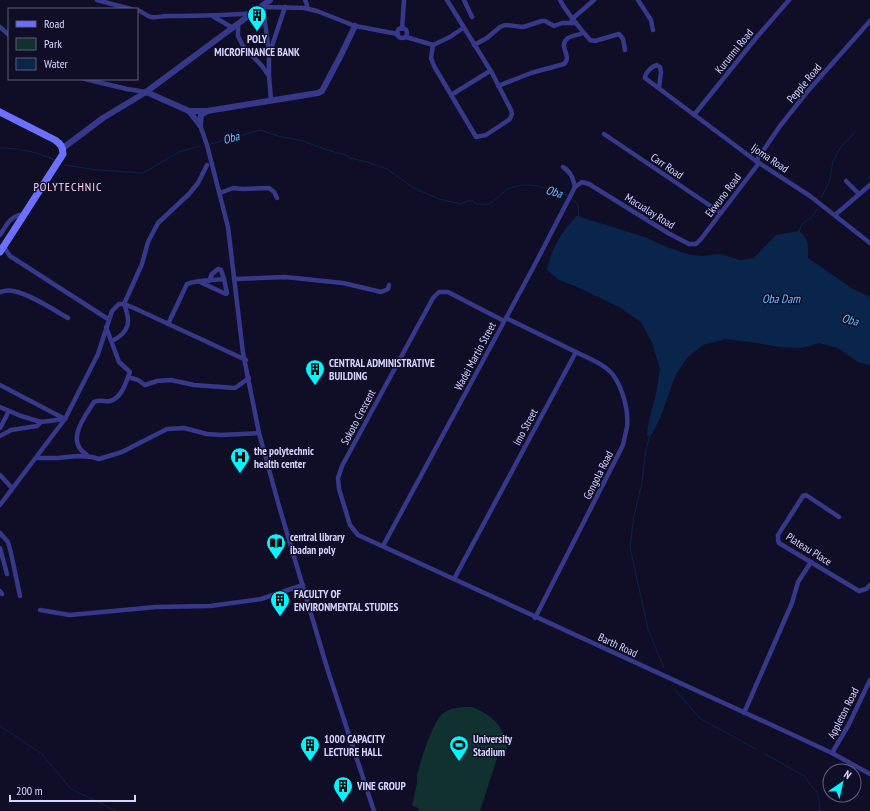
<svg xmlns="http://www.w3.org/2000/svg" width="870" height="811" font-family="'PT Sans Narrow',sans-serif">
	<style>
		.green { fill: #10312e }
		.water { fill: #09254b }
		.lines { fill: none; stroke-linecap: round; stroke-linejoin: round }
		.stream { stroke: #09254b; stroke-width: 1 }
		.minor { stroke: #363889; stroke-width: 4.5 }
		.tertiary { stroke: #363889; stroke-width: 6 }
		.secondary { stroke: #6b70ff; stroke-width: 7 }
		.labels { text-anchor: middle; stroke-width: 3; stroke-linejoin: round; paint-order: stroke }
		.poi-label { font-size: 11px; font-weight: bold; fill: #d6d4ff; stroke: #100e27; text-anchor: start }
		.street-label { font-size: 11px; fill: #d6d4ff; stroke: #100e27 }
		.water-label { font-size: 12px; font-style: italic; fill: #62c0ff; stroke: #100e27 }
		.neighbourhood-label { font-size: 12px; letter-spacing: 1px; fill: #ffd6f3; stroke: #100e27 }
	</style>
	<rect width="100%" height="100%" fill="#100e27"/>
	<path class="green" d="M472 707C492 715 505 726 507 749H500L480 811H419L418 808 412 806 417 783V775C421 761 433 718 445 712 453 707 463 707 472 707Z"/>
	<path class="water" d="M577 216 645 237 664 246 690 255 702 256 720 254 740 260 754 258 776 235 799 231C810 240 808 246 808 258L853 289 870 297V365L858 362 838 348 819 343 802 348 780 347 750 342 725 339 703 345 687 358 675 376 661 416 652 434 647 436 648 425 656 394 660 369 652 342 641 322 619 307 575 286 559 280 547 270C551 250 562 230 577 216Z"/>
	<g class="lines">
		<g class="stream">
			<path d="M211 144 260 130 278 136 303 141 327 150 346 155 350 158 367 162 387 169 412 187 423 192 439 199 461 204 467 201H473L476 204C479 204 484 205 488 204 495 202 501 193 508 189 526 180 551 188 568 196"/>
			<path d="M0 148C18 148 38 152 55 160"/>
			<path d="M64 165 98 170 143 173 179 152 200 146"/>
			<path d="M822 197 830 179 833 161 840 148 856 131"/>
			<path d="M571 198 578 205 579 217"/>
			<path d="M799 231 802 224 811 218 818 208"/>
			<path d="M650 434 646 450 642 482 634 516 630 547 648 629 664 668"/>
			<path d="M674 689 701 719 756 749"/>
			<path d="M0 726 42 754 71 789 116 811"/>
			<path d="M765 754 804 776 818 794 820 811"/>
		</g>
		<g class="minor">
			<path d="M97 0 131 9"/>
			<path d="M305 0 307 5V8"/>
			<path d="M464 0 472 17"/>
			<path d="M560 0C568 15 579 27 590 40L595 41 619 34 623 39 625 50"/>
			<path d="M638 0 651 20 653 30"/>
			<path d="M261 7 304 8 317 11 355 26 398 34"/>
			<path d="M263 7 269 53"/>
			<path d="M137 10C142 11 146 16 151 17 156 18 161 16 166 16 196 16 223 16 253 13"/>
			<path d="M214 17 233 28"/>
			<path d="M572 19 594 0"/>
			<path d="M238 24V36L243 46 262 66 269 76 271 100"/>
			<path d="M0 27 9 35"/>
			<circle cx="402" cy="33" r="5"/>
			<path d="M402 29 404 0"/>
			<path d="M406 37 433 45 450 37 463 28"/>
			<path d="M433 45 431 58 434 66 476 137 486 135 510 119 512 114 511 110 492 73 447 0"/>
			<path d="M474 45 487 38 500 27 505 25 523 27 542 21H545L554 26 562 23H576"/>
			<path d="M269 74V55L285 7"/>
			<path d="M85 79 127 89 146 92"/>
			<path d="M498 86 531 73 564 64C573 56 557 46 568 38 571 36 578 35 583 33"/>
			<path d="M659 88 661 72 660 67 657 65C652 66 645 73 645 78L756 161 810 196 870 243"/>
			<path d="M451 95 490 71"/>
			<path d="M694 115 756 38 789 0"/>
			<path d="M200 125 207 145 228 227 243 353 259 433 279 506 328 671 374 811"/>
			<path d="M604 134 721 213"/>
			<path d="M756 161 780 126 807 92 870 21"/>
			<path d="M563 167C571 172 573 178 575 187"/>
			<path d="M846 181 859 194"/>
			<path d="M220 193 233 188 243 189 269 188 274 192 277 198"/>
			<path d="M835 215 870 185"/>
			<path d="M0 235C8 223 10 216 25 214"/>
			<path d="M4 247 10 256 108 319"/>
			<path d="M235 279 285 277 343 283 381 292 388 289 389 285"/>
			<path d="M200 282 226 294 227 293 224 279"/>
			<path d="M0 292C4 291 9 290 13 291 28 293 54 310 68 318"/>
			<path d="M504 321 448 292H439L433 298 342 466 338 478 339 489 350 525 358 535 776 727 832 753 870 774"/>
			<path d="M168 324 187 284C195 280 214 280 224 279L221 270 218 269 212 274 209 281"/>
			<path d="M112 341C130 332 131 321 124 304L142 264 148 242 158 223 189 194 198 183 207 165"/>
			<path d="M128 377 138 380 145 385 157 381 171 380 194 385 235 388 249 378"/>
			<path d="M0 385 65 419 98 354 112 311 119 304H124L134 308 246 360"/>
			<path d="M0 407 21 416 41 422 65 419"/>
			<path d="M0 428 7 415 8 411"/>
			<path d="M0 436 11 430 37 426 41 422"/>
			<path d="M87 455C65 441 84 418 94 402 99 399 105 402 110 401 122 398 126 382 130 372L119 362 106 327"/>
			<path d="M36 458H58L77 456 92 457 99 459 122 452 167 429 184 428 207 434 222 435 259 433"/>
			<path d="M0 475 12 488"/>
			<path d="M0 505 65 419"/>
			<path d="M839 517 806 495 803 496 778 535V540L779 543 859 591 866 589 870 585"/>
			<path d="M0 533 8 542 11 553 20 596"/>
			<path d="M383 546 533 268 575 187 582 182 589 184 668 233 689 244H696L701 239 759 163"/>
			<path d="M0 548 7 574"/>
			<path d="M454 579 576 352 506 318"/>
			<path d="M0 591 2 594"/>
			<path d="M40 610 70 615 156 607 210 606 261 599 303 585"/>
			<path d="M535 618 623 445C624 439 626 433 627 427 629 410 621 378 606 368 597 361 586 357 576 352"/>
			<path d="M744 713 792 603 798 582 811 562"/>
			<path d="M832 753 849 724 870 680"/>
		</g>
		<g class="tertiary">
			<path d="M146 92 189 111 200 125"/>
			<path d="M189 111H207"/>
			<path d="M200 125 201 115 207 111 318 93 322 91 341 55 355 26"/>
			<path d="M63 148 103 118 146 92 270 0"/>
		</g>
		<path class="secondary" d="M0 112 55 140C61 144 63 147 63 154L0 252"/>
	</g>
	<defs>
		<symbol id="building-pin" viewBox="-11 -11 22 30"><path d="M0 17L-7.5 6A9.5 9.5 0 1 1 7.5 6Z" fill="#00f5ff" stroke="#100e27"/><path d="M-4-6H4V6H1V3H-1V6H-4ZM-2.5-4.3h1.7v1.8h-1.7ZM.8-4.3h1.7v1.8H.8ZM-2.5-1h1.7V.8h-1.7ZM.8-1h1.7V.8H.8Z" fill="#111"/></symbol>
		<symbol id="hospital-pin" viewBox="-11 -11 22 30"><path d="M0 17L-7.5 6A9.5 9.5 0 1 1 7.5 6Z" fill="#00f5ff" stroke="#100e27"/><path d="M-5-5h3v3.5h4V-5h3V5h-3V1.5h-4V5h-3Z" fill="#111"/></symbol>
		<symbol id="library-pin" viewBox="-11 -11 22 30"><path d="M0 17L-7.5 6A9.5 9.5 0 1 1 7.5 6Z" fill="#00f5ff" stroke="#100e27"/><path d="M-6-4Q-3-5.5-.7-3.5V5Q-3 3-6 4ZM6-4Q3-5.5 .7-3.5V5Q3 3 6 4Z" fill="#111"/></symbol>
		<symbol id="stadium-pin" viewBox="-11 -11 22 30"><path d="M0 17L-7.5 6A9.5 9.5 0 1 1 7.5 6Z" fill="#00f5ff" stroke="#100e27"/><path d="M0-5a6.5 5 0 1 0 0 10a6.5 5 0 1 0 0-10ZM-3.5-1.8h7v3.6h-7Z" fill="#111"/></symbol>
	</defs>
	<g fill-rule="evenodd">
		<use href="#building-pin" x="246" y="4" width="22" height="30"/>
		<use href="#building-pin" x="304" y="358" width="22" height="30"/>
		<use href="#hospital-pin" x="229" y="446" width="22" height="30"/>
		<use href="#library-pin" x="265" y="532" width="22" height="30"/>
		<use href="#building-pin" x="269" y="589" width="22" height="30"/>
		<use href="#building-pin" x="299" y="734" width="22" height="30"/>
		<use href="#stadium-pin" x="448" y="734" width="22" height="30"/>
		<use href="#building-pin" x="332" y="775" width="22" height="30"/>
	</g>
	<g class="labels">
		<g class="poi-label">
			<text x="257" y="43" text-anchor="middle">POLY<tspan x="257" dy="13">MICROFINANCE BANK</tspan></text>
			<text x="329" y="367">CENTRAL ADMINISTRATIVE<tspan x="329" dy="13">BUILDING</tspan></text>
			<text x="254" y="455">the polytechnic<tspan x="254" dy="13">health center</tspan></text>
			<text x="290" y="541">central library<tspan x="290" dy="13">ibadan poly</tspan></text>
			<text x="294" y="598">FACULTY OF<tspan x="294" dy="13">ENVIRONMENTAL STUDIES</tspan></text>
			<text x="324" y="743">1000 CAPACITY<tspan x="324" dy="13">LECTURE HALL</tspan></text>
			<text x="473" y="743">University<tspan x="473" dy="13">Stadium</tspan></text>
			<text x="357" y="790">VINE GROUP</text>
		</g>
		<g class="street-label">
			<text transform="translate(734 51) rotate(-51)" y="4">Kurunmi Road</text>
			<text transform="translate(804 83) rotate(-50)" y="4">Pepple Road</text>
			<text transform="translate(770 158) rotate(34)" y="4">Ijoma Road</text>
			<text transform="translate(667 166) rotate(34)" y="4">Carr Road</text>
			<text transform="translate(723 195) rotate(-53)" y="4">Ekwuno Road</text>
			<text transform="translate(650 211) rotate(32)" y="4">Macualay Road</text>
			<text transform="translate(475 356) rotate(-62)" y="4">Wadei Martin Street</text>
			<text transform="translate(358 417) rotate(-62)" y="4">Sokoto Crescent</text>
			<text transform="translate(525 427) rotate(-62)" y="4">Imo Street</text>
			<text transform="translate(598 475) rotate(-63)" y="4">Gongola Road</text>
			<text transform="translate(809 549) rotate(32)" y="4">Plateau Place</text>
			<text transform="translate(618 645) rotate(25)" y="4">Barth Road</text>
			<text transform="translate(843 713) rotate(-63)" y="4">Appleton Road</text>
		</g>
		<g class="water-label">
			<text transform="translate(231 138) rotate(-16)" y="4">Oba</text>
			<text transform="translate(554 192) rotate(16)" y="4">Oba</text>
			<text x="781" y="303">Oba Dam</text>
			<text transform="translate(850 320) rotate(14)" y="4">Oba</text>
		</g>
		<g class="neighbourhood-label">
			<text x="68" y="191">POLYTECHNIC</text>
		</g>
	</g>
	<rect x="8" y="8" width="130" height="72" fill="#100e27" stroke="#5f5d7d"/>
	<rect x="16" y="21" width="20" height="6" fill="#6b70ff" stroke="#5f5d7d"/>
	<text x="44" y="28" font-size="12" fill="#d6d4ff">Road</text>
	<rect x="16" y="38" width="20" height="12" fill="#10312e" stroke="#5f5d7d"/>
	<text x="44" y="48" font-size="12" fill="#d6d4ff">Park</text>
	<rect x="16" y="58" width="20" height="12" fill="#09254b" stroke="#5f5d7d"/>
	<text x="44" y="68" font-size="12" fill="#d6d4ff">Water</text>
	<g transform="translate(842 783) rotate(34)"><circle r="19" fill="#100e27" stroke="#5f5d7d"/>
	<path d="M0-3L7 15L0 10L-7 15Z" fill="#00f5ff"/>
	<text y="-6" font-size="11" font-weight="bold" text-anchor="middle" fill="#d6d4ff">N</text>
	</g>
	<path d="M10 795v6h125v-6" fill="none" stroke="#d6d4ff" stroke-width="2"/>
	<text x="16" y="795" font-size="12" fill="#d6d4ff" stroke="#100e27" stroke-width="3" paint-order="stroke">200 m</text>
</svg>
